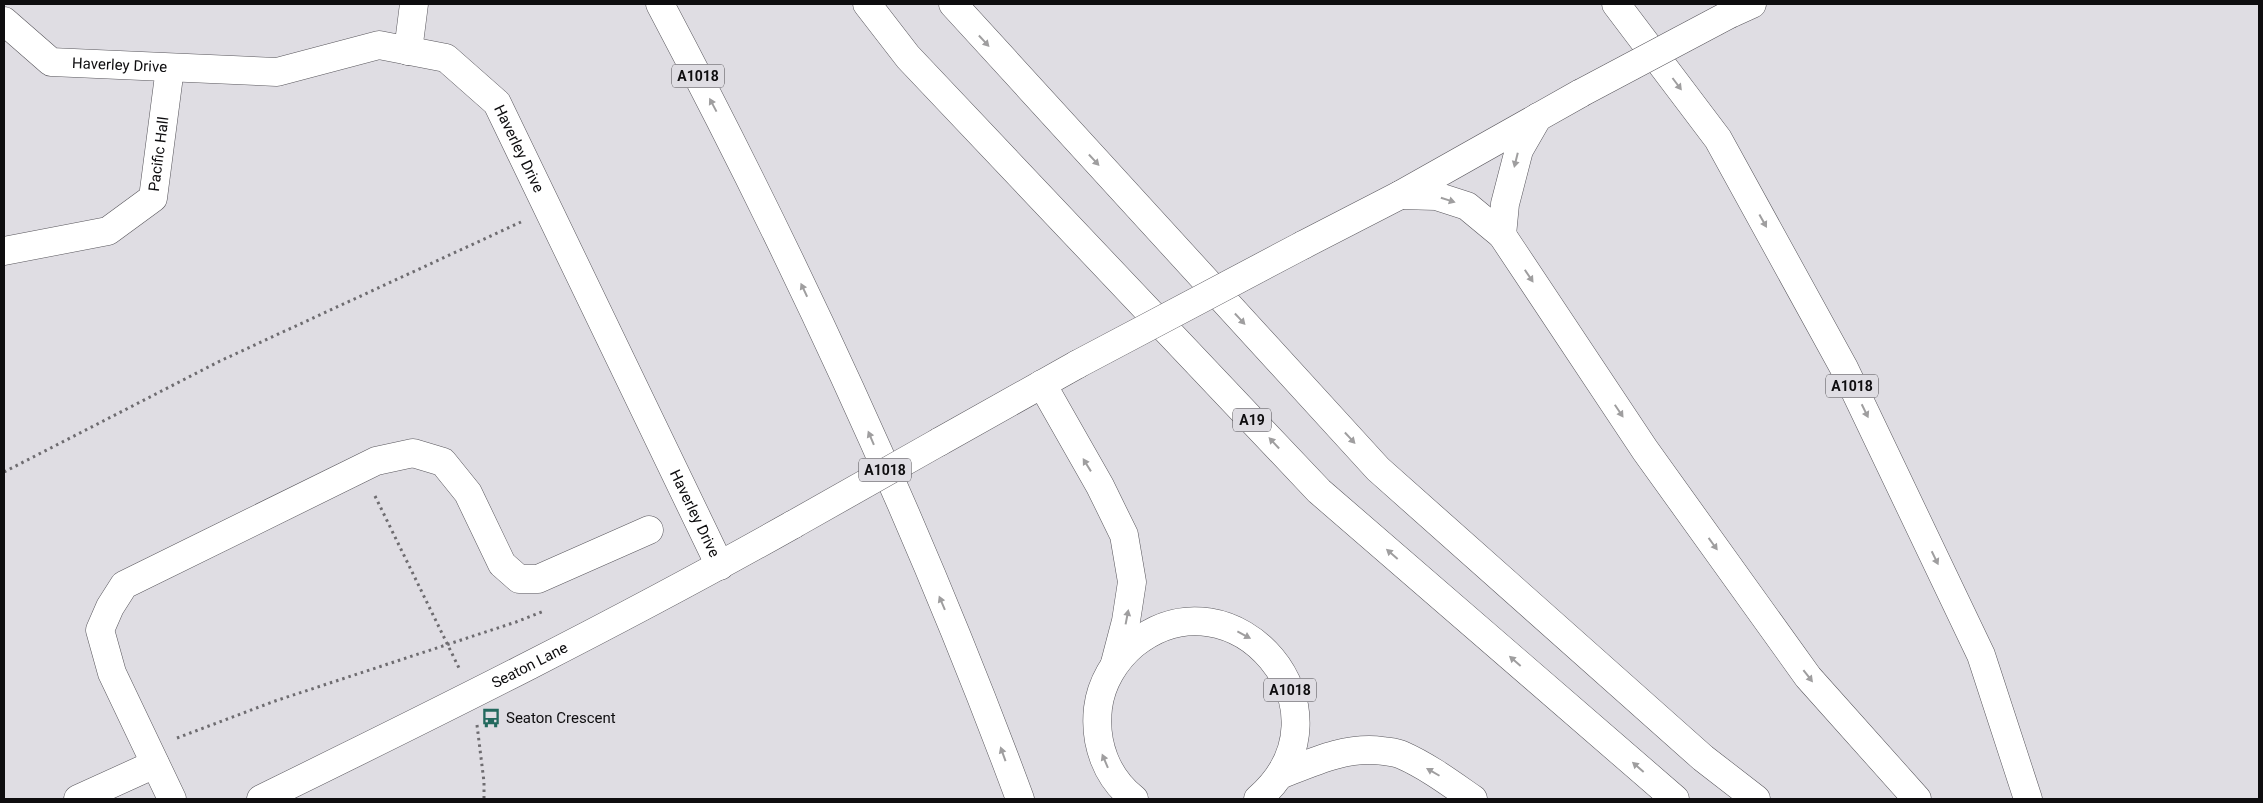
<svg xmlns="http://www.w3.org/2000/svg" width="2263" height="803" font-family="Roboto,sans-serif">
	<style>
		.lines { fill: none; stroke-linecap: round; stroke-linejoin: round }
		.street-casing { stroke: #58565c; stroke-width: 29 }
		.secondary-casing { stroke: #58565c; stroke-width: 29 }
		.highway-casing { stroke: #58565c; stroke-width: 29 }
		.path { stroke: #6e6c70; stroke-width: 3; stroke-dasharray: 2.5 4; stroke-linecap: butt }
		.street { stroke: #fff; stroke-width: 28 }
		.secondary { stroke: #fff; stroke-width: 28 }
		.highway { stroke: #fff; stroke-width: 28 }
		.secondary-bridge-casing { stroke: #58565c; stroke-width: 29; stroke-linecap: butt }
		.secondary-bridge { stroke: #fff; stroke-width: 28 }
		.oneway { fill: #9f9e9f }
		.labels { text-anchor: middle; stroke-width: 5; stroke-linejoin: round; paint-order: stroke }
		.shield { fill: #dfdde3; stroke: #4d4b4f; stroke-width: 1 }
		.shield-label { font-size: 14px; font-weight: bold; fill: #0e0d0f }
		.street-label { font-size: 15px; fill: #0e0d0f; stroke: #dfdde3 }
		.poi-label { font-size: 15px; fill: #0e0d0f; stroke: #dfdde3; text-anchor: start }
	</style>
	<rect width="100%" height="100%" fill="#dfdde3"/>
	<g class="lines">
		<defs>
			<g id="street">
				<path id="s1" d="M4 21 51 62 277 72 379 45 446 58 497 103 720 566"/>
				<path d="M408 51 414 4"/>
				<path id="s2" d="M4 251 108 231 153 198 170 68"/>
				<path d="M78 799 155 764"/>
				<path d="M172 799 112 673 100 630 110 607 124 585 376 461 413 453 443 462 468 493 502 564 519 579H538L649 530"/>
			</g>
			<g id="secondary">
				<path d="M1730 14 1752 4"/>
				<path d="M1303 245 1400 195 1581 93"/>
				<path d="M939 442 1078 364"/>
				<path id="s3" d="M261 799C441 711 620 622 794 524"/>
			</g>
			<g id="highway">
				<path d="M660 4C796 261 919 526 1020 799"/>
				<path d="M867 4 908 57 1319 491 1675 799"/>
				<path d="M953 4 1378 469 1703 758 1756 799"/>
				<path d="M1616 4 1718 139 1844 368 1981 655 2028 799"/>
				<path d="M1400 195 1436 196 1467 206 1502 235 1645 450 1808 677 1917 799"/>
				<path d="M1502 235 1505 204 1519 150 1538 117"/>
				<path d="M1042 384 1100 486 1124 535 1132 582 1126 621 1115 663"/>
				<path d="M1280 775C1313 762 1346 746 1383 751 1389 752 1396 752 1402 755 1427 766 1450 783 1473 799"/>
				<path d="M1134 799C1106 777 1094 743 1098 708 1101 683 1115 660 1134 644 1233 565 1360 710 1258 799"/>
			</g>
		</defs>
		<use href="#street" class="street-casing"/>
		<use href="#secondary" class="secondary-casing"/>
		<use href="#highway" class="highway-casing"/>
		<g class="path">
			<path d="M4 472 220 361 521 222"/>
			<path d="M375 496 459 668"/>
			<path d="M477 725 484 782V799"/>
			<path d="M177 738 275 701 516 622 544 611"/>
		</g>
		<use href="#street" class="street"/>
		<use href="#secondary" class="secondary"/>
		<use href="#highway" class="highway"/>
		<defs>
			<g id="secondary-bridge">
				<path d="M1581 93 1730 14"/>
				<path d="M1078 364 1303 245"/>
				<path d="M794 524 939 442"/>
			</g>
		</defs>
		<use href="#secondary-bridge" class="secondary-bridge-casing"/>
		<use href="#secondary-bridge" class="secondary-bridge"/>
	</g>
	<defs><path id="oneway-solid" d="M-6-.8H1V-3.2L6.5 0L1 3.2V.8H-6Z" transform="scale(1.25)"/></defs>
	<g class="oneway">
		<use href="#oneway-solid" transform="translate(984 41) rotate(47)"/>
		<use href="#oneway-solid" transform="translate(1677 84) rotate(53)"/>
		<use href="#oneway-solid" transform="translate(713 105) rotate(-118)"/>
		<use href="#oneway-solid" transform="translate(1094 160) rotate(47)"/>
		<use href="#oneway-solid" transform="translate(1516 160) rotate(104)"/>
		<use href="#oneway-solid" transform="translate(1448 200) rotate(18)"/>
		<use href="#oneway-solid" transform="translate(1763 221) rotate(61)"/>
		<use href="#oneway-solid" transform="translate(1529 276) rotate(56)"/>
		<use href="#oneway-solid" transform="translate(804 290) rotate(-115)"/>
		<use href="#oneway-solid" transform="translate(1240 319) rotate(47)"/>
		<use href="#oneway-solid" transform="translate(1619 411) rotate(56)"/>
		<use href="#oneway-solid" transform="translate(1865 411) rotate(64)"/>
		<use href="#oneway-solid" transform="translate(871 438) rotate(-113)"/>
		<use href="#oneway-solid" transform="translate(1350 438) rotate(47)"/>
		<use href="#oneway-solid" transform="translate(1274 443) rotate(-133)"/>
		<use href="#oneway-solid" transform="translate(1087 465) rotate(-122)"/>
		<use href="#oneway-solid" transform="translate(1713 544) rotate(54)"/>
		<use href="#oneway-solid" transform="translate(1392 554) rotate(-139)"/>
		<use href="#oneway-solid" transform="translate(1935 558) rotate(64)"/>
		<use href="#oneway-solid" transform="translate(942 603) rotate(-113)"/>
		<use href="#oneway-solid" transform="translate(1127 617) rotate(-79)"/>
		<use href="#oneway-solid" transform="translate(1244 635) rotate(28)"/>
		<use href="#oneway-solid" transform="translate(1515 661) rotate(-139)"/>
		<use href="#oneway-solid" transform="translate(1808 676) rotate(52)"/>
		<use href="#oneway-solid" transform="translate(1003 754) rotate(-110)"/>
		<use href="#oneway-solid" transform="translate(1105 761) rotate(-113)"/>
		<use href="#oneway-solid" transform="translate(1638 767) rotate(-139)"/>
		<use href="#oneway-solid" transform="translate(1433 772) rotate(-150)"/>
	</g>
	<defs>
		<symbol id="bus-bare" viewBox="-9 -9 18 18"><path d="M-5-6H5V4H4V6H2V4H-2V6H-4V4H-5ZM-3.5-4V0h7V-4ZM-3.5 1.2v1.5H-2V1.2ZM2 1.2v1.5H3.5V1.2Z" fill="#23695e" stroke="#dfdde3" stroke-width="2.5" paint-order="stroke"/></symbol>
	</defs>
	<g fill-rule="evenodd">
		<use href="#bus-bare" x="477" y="704" width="28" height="28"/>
	</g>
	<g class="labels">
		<g class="shield">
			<rect x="672" y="64.5" width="52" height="23" rx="4"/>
			<rect x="1826" y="374.5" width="52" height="23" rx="4"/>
			<rect x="1233" y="408.5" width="38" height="23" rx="4"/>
			<rect x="859" y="458.5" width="52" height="23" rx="4"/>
			<rect x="1264" y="678.5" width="52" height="23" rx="4"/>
		</g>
		<g class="shield-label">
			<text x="698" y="81">A1018</text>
			<text x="1852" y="391">A1018</text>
			<text x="1252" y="425">A19</text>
			<text x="885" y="475">A1018</text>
			<text x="1290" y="695">A1018</text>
		</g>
		<g class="street-label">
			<text dy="5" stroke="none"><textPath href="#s1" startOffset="131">Haverley Drive</textPath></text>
			<text dy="5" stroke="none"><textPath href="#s1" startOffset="581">Haverley Drive</textPath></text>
			<text dy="5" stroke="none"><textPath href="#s2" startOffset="206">Pacific Hall</textPath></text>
			<text dy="5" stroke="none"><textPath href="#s1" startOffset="986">Haverley Drive</textPath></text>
			<text dy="5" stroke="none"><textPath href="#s3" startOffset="300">Seaton Lane</textPath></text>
		</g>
		<g class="poi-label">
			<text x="506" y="723">Seaton Crescent</text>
		</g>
	</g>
	<rect width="2263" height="803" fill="none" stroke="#0e0d0f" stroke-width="10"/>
</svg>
